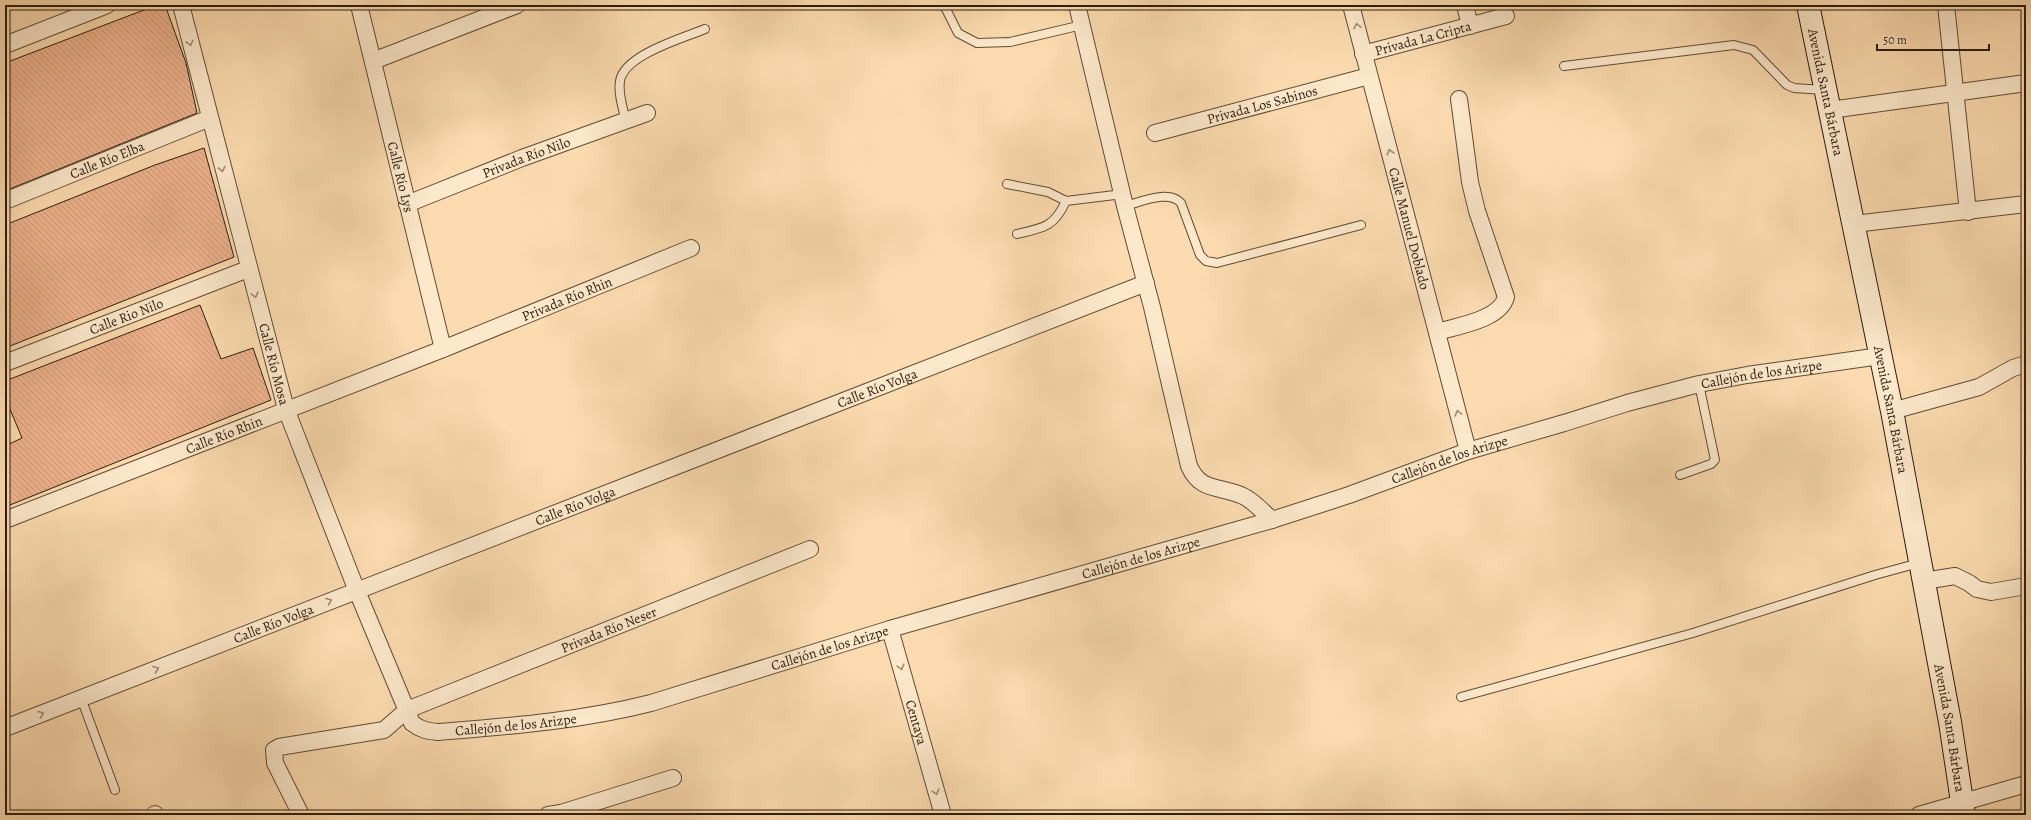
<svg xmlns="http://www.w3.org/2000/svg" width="2031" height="820" font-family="Alegreya,serif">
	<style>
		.building { fill: url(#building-back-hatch); stroke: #2e1c0d }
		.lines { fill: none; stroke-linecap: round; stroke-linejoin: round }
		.lane-casing { stroke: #614c36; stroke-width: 10 }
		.street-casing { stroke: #614c36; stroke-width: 18 }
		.secondary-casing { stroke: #2e1c0d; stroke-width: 24 }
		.lane { stroke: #fce8cb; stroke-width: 8 }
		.street { stroke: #fce8cb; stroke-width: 16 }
		.secondary { stroke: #fce8cb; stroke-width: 22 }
		.oneway { stroke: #9f8c76 }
		.labels { text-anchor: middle; stroke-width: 3; stroke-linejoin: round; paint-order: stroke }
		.street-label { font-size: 14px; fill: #2e1c0d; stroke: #fce8cb }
	</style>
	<defs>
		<pattern id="building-back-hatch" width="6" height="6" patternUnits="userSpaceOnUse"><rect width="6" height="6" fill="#eeb38e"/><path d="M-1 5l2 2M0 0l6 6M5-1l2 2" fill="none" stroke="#cc9979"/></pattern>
	</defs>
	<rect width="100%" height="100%" fill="#fbdbaf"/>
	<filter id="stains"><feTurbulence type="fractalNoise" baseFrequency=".005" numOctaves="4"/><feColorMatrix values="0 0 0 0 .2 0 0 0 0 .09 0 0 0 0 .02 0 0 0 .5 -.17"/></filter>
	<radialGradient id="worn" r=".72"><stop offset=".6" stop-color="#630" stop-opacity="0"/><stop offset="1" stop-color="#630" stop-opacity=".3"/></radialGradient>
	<g class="building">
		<path d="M157 5H165L186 63 197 113 5 191V63Z"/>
		<path d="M204 148 234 257 5 348V225L155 165Z"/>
		<path d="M200 305 221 359 253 348 271 400 5 507V446L22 438 5 397V381Z"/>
	</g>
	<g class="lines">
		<defs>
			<g id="lane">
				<path d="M944 5 958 33 977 43 1010 42 1082 25"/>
				<path d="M1564 66 1734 45 1753 50 1787 85 1794 88 1824 90"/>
				<path d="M626 121C623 109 618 94 620 81 624 55 683 38 705 29"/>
				<path d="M1007 184 1048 192 1066 201 1123 194"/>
				<path d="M1125 206C1141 202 1169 189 1181 203L1200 255 1206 261 1217 263 1361 225"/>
				<path d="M1017 234C1044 228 1054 227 1066 201"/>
				<path d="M1680 475 1711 464 1715 460 1699 384"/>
				<path d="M1461 697 1693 633 1875 575 1919 563"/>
				<path d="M81 698 115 790"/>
			</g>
			<g id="street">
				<path id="s1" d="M181 5 286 409 357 591 412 723C421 730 427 731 438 732 511 726 580 721 651 703L890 629 1272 520 1349 495 1468 451 1564 423 1627 403 1699 384 1747 375 1880 356"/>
				<path id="s2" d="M359 5 443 349"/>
				<path d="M1077 5 1125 206 1152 307 1189 466C1201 493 1220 485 1243 496 1254 501 1263 512 1272 520"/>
				<path id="s3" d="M1351 5 1468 451"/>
				<path d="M1465 5 1470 26"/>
				<path d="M1946 5 1968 212"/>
				<path d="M5 45 107 5"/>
				<path id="s4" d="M1363 54 1506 16"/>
				<path d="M373 61 517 5"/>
				<path d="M1830 110 2026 83"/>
				<path id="s5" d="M1155 133 1369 76"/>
				<path id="s6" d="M5 201 210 118"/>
				<path id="s7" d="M407 204 522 158 647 113"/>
				<path d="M1854 224 2026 204"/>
				<path d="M1437 332C1457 326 1500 320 1506 297L1477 211 1470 182 1459 99"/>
				<path id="s8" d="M5 363 248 269"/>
				<path d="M1892 411 1979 387 2013 368 2026 364"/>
				<path id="s9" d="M5 520 443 349 691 248"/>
				<path d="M1924 581 1955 576 1969 583 1977 589 1991 592 2026 586"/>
				<path id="s10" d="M890 629 943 815"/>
				<path id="s11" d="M5 728 1146 283"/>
				<path d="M155 814V815"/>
				<path id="s12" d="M301 815 275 763 274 750 279 747 384 730 407 710 810 549"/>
				<path d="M548 815 561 813 673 778"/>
				<path d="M1919 815 2026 784"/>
			</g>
			<g id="secondary">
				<path id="s13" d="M1808 5 1892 411 1950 722 1964 815"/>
			</g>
		</defs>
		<use href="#lane" class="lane-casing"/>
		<use href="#street" class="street-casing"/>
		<use href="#secondary" class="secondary-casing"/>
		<use href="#lane" class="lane"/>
		<use href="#street" class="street"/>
		<use href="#secondary" class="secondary"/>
	</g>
	<defs><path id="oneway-chevron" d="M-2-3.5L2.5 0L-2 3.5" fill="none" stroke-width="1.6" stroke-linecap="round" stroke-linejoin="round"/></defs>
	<g class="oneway">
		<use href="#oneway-chevron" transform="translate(1357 26) rotate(-103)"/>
		<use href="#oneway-chevron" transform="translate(190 43) rotate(76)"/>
		<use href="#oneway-chevron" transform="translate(1390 152) rotate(-105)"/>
		<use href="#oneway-chevron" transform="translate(222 169) rotate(76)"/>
		<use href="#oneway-chevron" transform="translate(255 295) rotate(75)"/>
		<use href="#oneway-chevron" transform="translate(1458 413) rotate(-105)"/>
		<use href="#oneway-chevron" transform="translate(329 601) rotate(-21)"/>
		<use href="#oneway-chevron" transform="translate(901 667) rotate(74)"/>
		<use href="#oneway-chevron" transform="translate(156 669) rotate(-22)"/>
		<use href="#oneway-chevron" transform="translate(41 714) rotate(-21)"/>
		<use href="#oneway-chevron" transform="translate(936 792) rotate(74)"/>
	</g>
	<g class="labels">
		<g class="street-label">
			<text dy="5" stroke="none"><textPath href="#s4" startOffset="62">Privada La Cripta</textPath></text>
			<text dy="5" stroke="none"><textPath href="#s13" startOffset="89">Avenida Santa Bárbara</textPath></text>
			<text dy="5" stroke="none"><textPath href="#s5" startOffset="111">Privada Los Sabinos</textPath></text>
			<text dy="5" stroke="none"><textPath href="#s7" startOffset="128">Privada Río Nilo</textPath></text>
			<text dy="5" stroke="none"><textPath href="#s6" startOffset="110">Calle Río Elba</textPath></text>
			<text dy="5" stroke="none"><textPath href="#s2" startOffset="177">Calle Río Lys</textPath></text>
			<text dy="5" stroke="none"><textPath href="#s3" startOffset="231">Calle Manuel Doblado</textPath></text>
			<text dy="5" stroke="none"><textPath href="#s9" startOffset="604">Privada Río Rhin</textPath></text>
			<text dy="5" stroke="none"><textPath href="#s8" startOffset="130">Calle Rio Nilo</textPath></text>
			<text dy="5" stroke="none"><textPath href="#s1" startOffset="371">Calle Río Mosa</textPath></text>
			<text dy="5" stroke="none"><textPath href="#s1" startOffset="2158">Callejón de los Arizpe</textPath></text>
			<text dy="5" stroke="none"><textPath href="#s11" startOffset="936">Calle Río Volga</textPath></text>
			<text dy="5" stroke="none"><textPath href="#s13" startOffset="413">Avenida Santa Bárbara</textPath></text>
			<text dy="5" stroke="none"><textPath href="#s9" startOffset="235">Calle Río Rhin</textPath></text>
			<text dy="5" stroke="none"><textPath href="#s1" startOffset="1834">Callejón de los Arizpe</textPath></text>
			<text dy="5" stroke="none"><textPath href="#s11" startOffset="612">Calle Río Volga</textPath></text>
			<text dy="5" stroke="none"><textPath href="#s1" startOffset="1510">Callejón de los Arizpe</textPath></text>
			<text dy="5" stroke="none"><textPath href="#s11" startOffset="288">Calle Río Volga</textPath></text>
			<text dy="5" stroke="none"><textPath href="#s12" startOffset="431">Privada Río Neser</textPath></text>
			<text dy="5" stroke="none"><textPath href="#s1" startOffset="1186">Callejón de los Arizpe</textPath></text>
			<text dy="5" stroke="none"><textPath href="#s10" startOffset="97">Centaya</textPath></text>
			<text dy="5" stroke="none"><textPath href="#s1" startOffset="862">Callejón de los Arizpe</textPath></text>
			<text dy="5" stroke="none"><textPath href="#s13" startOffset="737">Avenida Santa Bárbara</textPath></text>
		</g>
	</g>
	<rect width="2031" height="820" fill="none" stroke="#fbdbaf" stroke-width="20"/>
	<rect x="6" y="6" width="2019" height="808" fill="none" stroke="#2e1c0d" stroke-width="2"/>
	<rect x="10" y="10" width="2011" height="800" fill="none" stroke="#2e1c0d"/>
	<path d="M1877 44v6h112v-6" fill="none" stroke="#2e1c0d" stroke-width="2"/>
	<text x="1883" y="44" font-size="12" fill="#2e1c0d" stroke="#fce8cb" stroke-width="3" paint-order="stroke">50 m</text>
	<rect width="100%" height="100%" filter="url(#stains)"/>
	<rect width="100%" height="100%" fill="url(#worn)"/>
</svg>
